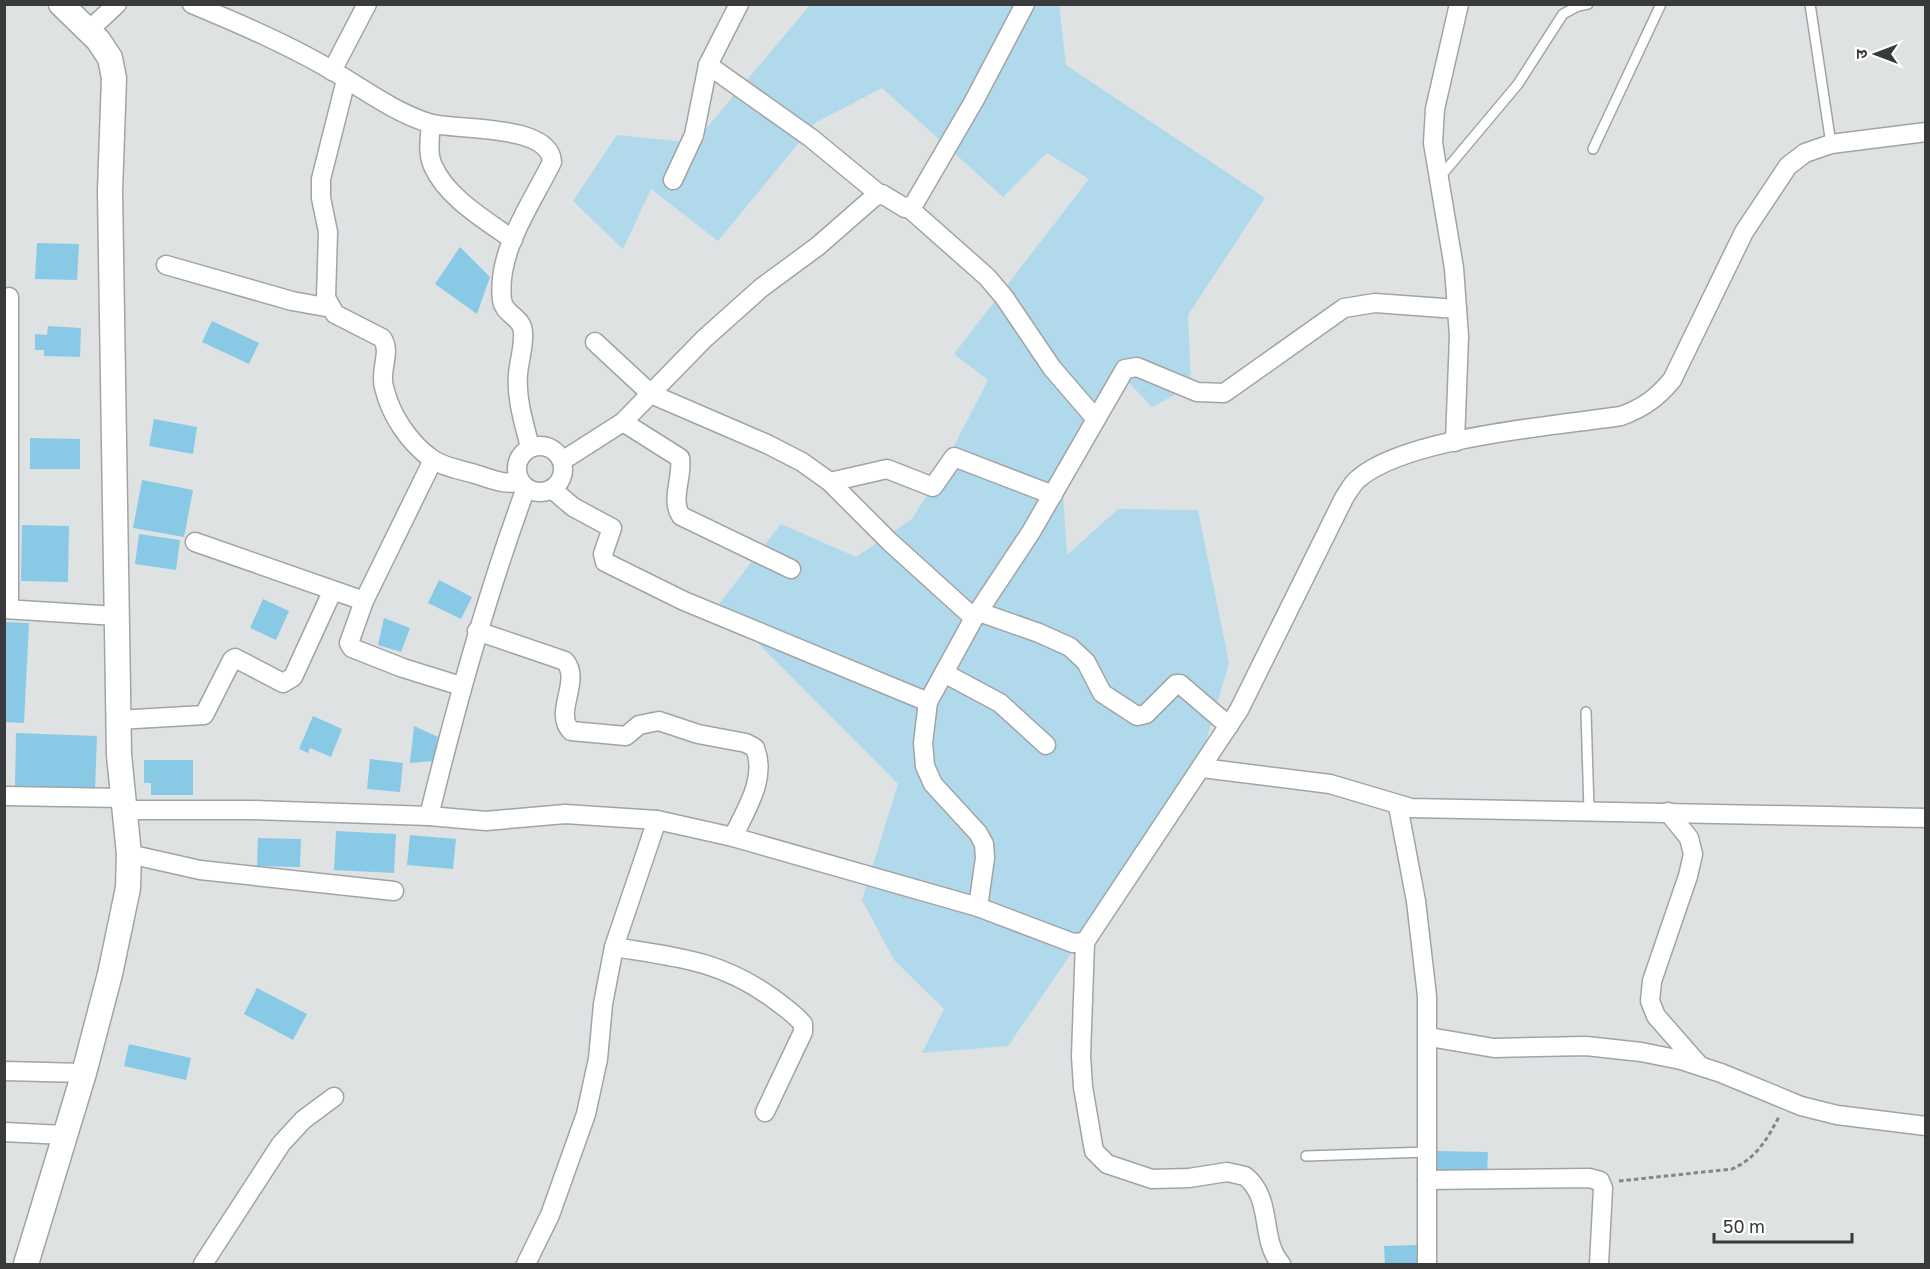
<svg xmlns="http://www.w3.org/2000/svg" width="1930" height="1269" font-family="'Golos Text','Noto Sans Devanagari',sans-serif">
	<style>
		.green { fill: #b0d9eb }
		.building { fill: #88cae6 }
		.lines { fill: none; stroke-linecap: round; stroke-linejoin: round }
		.lane-casing { stroke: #a1a4a6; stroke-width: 12 }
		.street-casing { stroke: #a1a4a6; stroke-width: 21 }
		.secondary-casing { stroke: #a1a4a6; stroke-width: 27 }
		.path { stroke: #848687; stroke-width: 3; stroke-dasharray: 4.5 3; stroke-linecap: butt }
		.lane { stroke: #fff; stroke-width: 9 }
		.street { stroke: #fff; stroke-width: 18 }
		.secondary { stroke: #fff; stroke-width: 24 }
	</style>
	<rect width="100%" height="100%" fill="#dee2e3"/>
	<path class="green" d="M811 4 1059 5 1066 65 1265 198 1188 315 1191 386 1152 407 1121 374 1063 495 1067 555 1118 509 1198 510 1229 663 1198 768 1008 1046 922 1053 944 1009 894 960 862 900 898 784 719 604 781 524 856 557 912 519 939 475 988 380 954 354 1089 179 1047 153 1003 197 882 88 815 123 718 241 651 189 623 249 573 201 617 135 694 143Z"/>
	<g class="building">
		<path d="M37 243 79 244 77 280 35 279Z"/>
		<path d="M460 247 490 277 477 314 435 284Z"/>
		<path d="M212 321 259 343 249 364 202 342Z"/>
		<path d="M48 326 81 328 80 357 44 356V350H35V334L47 335Z"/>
		<path d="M154 419 197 427 193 454 149 446Z"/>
		<path d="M30 438 80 439V469H30Z"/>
		<path d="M142 480 193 490 184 537 133 528Z"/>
		<path d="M22 525 69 526 68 582 21 581Z"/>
		<path d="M139 534 180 540 176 570 135 564Z"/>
		<path d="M439 580 472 597 461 619 428 603Z"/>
		<path d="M263 599 289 611 276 640 250 628Z"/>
		<path d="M384 618 410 628 401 652 378 645Z"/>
		<path d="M4 622 29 623 24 723 4 722Z"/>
		<path d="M313 716 342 729 331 757 310 748 308 753 299 749Z"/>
		<path d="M414 726 438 737 434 761 410 763Z"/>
		<path d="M16 733 97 736 95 791 15 788Z"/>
		<path d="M370 759 403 763 400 792 367 789Z"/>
		<path d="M144 760H193V795H151V783H144Z"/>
		<path d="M336 831 396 834 394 873 334 870Z"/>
		<path d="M410 835 456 839 453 869 407 865Z"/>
		<path d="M258 838 301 839 300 867 257 866Z"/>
		<path d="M257 988 307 1014 293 1040 244 1014Z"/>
		<path d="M129 1044 191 1058 186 1080 124 1066Z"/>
		<path d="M1436 1151 1488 1152 1487 1176 1436 1174Z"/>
		<path d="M1417 1245V1264H1385L1384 1246Z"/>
	</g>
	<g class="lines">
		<defs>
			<g id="lane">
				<path d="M1810 4 1831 144"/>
				<path d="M1593 149 1661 4"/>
				<path d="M1440 177 1518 84 1563 14 1578 6 1588 4"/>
				<path d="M1586 712 1589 810"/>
				<path d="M1306 1156 1427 1152"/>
			</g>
			<g id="street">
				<path d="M192 4C240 24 289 45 333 71 363 89 396 113 429 123 456 131 550 123 552 162 532 203 496 252 502 300 504 315 523 317 523 333 524 347 519 361 518 374 516 399 524 423 530 447"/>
				<path d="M88 31 117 4"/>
				<path d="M708 65 811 138 879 194"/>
				<path d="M332 71 367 4"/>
				<path d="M346 80 321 179V198L328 232 326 298 335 314 382 338C392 352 379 370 384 387 390 414 409 443 432 459 443 467 462 470 475 474 491 479 504 485 520 482"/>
				<path d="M431 124C430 137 427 153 433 166 447 198 486 220 513 240"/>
				<path d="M673 180 694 135 708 65 739 4"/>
				<path d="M909 208 987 277 1004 297 1052 368 1096 419"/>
				<path d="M166 265 292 301 331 308"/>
				<path d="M595 342 651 394 767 444 802 462 830 482 890 542 974 618"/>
				<path d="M623 422 680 458C683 477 670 500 681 516L791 569"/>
				<path d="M1455 442 1459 336 1457 309 1454 268 1433 143 1435 109 1459 4"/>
				<circle cx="540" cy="469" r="23"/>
				<path d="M433 460 364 601 349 643 352 648 403 668 461 686"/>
				<path d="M562 461 623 422 704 339 761 288 818 246 874 197 882 194 905 208 914 204 974 101 1025 4"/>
				<path d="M830 482 887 469 933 487 954 457 1053 495"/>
				<path d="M552 489 573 507 612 528 603 554 605 562 684 601 928 702"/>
				<path d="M195 542 364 601"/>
				<path d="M4 609 116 616"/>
				<path d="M9 609V297"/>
				<path d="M979 612 1039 633 1070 647 1086 662 1102 693 1137 716 1146 714 1176 684H1180L1229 726"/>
				<path d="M477 631 565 661C582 681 553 712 571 731L626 736 639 725 659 721 698 734 746 743 755 748C767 779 746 809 733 837"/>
				<path d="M944 673 1000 703 1046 745"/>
				<path d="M118 720 204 715 232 660 235 658 283 683 293 677 332 592"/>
				<path d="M1202 768 1330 784 1411 808 1926 818"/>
				<path d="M4 796 123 798"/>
				<path d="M1398 806 1416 901 1427 996V1264"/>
				<path d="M125 810H251L429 816 486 821 565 814 657 820 733 837 978 907 1073 943 1085 942"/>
				<path d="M1668 812 1689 838 1693 854 1688 876 1652 981 1650 1001 1656 1016 1699 1065"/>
				<path d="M429 816C456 705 486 596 526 488"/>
				<path d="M129 854 200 870 394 891"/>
				<path d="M978 907 985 858 984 844 978 833 933 784 925 766 923 743 928 702 974 618 1031 532 1125 369 1137 367 1197 392 1224 393 1344 308 1375 303 1457 309"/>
				<path d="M614 947C676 957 719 960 771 997 783 1006 794 1013 803 1024V1032L765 1112"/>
				<path d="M1429 1037 1494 1048 1586 1046 1641 1052 1681 1060 1721 1073 1801 1106 1837 1115 1926 1126"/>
				<path d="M4 1071 84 1073"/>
				<path d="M4 1132 64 1135"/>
				<path d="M1427 1180 1589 1178 1600 1181 1603 1188 1599 1264"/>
				<path d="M203 1264 281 1144 303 1120 334 1097"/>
				<path d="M526 1264 550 1215 586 1114 598 1059 603 1004 614 947 657 820"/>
				<path d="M1281 1264C1259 1239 1274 1199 1245 1176L1227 1172 1189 1178 1152 1179 1107 1164 1094 1151 1083 1087 1081 1056 1085 942 1239 710 1344 498C1348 492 1352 484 1358 479 1406 437 1555 426 1621 416 1643 408 1657 398 1672 380L1744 232 1788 166 1805 153 1831 144 1926 132"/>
			</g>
			<path id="secondary" d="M26 1264 84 1073 110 974 128 888 129 854 119 755 110 191 114 78 110 58 98 40 61 4"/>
		</defs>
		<use href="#lane" class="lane-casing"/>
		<use href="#street" class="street-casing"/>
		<use href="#secondary" class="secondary-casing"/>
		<path class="path" d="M1619 1181 1732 1169C1757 1158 1767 1139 1780 1115"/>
		<use href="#lane" class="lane"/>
		<use href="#street" class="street"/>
		<use href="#secondary" class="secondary"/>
	</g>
	<rect width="1930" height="1269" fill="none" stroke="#393a3b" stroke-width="12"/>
	<g transform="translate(1876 54) rotate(270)" stroke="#ffffff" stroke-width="4.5" paint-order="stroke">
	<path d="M0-4.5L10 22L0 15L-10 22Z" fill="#393a3b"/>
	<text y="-9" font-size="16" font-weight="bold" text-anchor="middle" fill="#393a3b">उ</text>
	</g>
	<path d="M1714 1233v9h138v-9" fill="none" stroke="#393a3b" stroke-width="3"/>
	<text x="1723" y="1233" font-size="18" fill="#393a3b" stroke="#ffffff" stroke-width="4.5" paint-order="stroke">50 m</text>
</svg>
